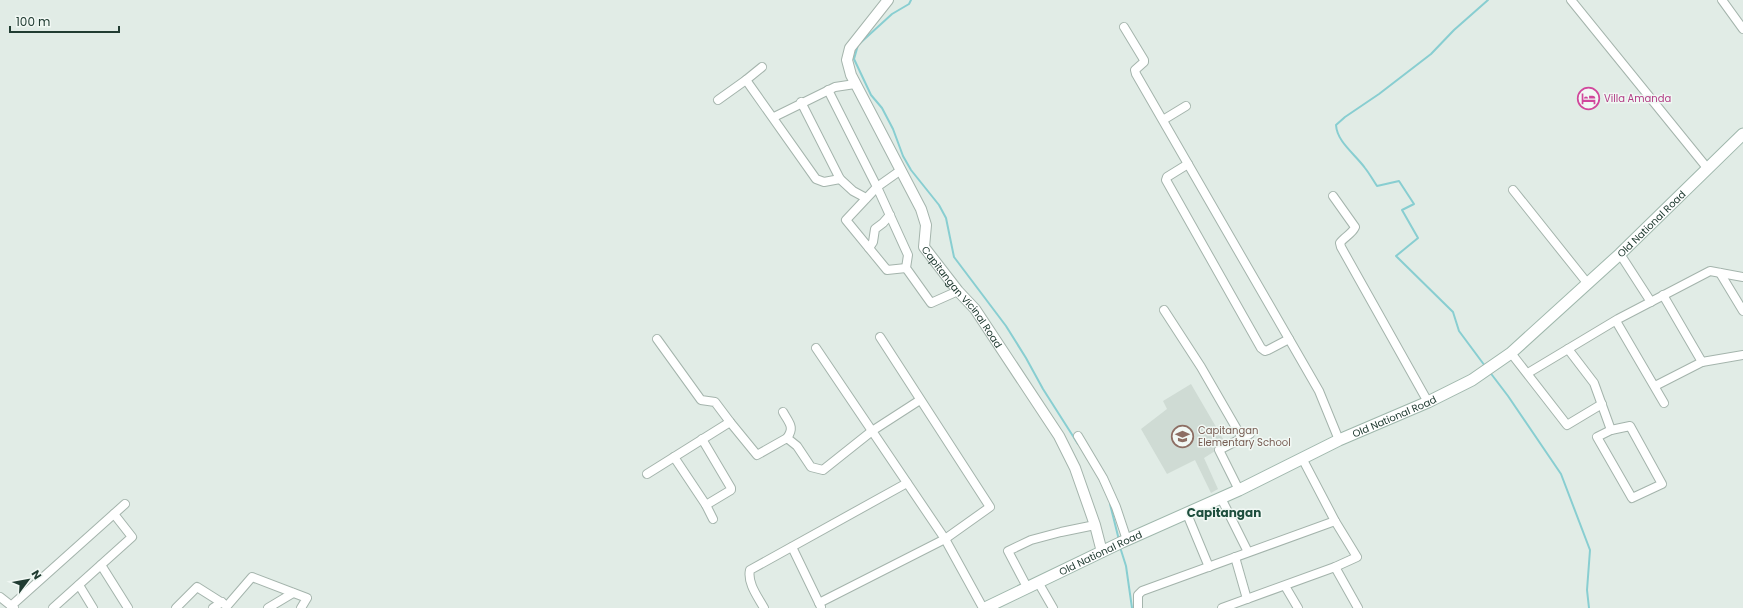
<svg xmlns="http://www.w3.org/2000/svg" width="1743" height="608" font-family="Poppins,sans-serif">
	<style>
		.built { fill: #cfdbd4 }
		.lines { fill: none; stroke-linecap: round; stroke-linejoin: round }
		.stream { stroke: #88ced1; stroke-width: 2 }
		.minor-casing { stroke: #a4b4ac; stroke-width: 10 }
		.tertiary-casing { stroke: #a4b4ac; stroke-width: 12 }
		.secondary-casing { stroke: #9fb7ac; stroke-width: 13 }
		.minor { stroke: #fff; stroke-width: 8 }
		.tertiary { stroke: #fff; stroke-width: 10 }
		.secondary { stroke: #fff; stroke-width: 11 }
		.labels { text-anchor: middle; stroke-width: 3; stroke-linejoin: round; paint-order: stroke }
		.hotel-label { font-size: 10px; fill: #b23c85; stroke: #f1f8f4; text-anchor: start }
		.street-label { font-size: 10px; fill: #213c32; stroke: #f1f8f4 }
		.education-label { font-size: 10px; fill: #785e54; stroke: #f1f8f4; text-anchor: start }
		.quarter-label { font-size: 12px; font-weight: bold; fill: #1d4e3d; stroke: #f1f8f4 }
	</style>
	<rect width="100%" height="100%" fill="#e1ece6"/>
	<path class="built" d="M1191 384 1226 444 1204 458 1218 489 1211 493 1195 460 1167 474 1141 429 1167 409 1163 401Z"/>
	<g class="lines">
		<g class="stream">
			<path d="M911 0 909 4 892 14 858 45 854 59 871 95 882 108 893 129 903 156 911 170 939 205 946 218 954 257 1006 326 1026 358 1043 389 1078 444"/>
			<path d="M1485 366 1459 331 1453 312 1396 256 1418 238 1402 210 1414 204 1399 181 1377 186C1373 180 1369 173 1365 168 1355 154 1337 142 1336 125L1345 117 1379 94 1431 54 1454 30 1488 0"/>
			<path d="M1489 371 1508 396 1561 474 1590 550 1587 590 1589 608"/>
			<path d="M1110 504 1119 540"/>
			<path d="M1120 547 1126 566 1132 608"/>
		</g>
		<defs>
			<g id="minor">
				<path d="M1571 0 1708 169"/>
				<path d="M1722 0 1743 29"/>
				<path d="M1124 27 1144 60V62L1135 70 1136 74 1319 391 1339 440"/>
				<path d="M762 67 746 80 816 179 824 182 840 179"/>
				<path d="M828 90 877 187 908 255 906 268 931 303 958 291"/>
				<path d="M718 100 746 80"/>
				<path d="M801 102 840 179 853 191 866 198"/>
				<path d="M774 117 835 87 855 84"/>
				<path d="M1163 120 1186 106"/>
				<path d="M1188 164 1167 177 1166 180 1261 348 1265 351 1268 350 1289 339"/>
				<path d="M901 170 877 187 846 220 887 270 906 268"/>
				<path d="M1513 190 1588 284"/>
				<path d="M1333 196 1355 227C1352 234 1344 237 1340 243L1341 247 1428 402"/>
				<path d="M869 248 873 242 875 229 883 223 890 215"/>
				<path d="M1620 254 1651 302"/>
				<path d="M1720 273 1743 311"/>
				<path d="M1663 295 1702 362 1743 355"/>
				<path d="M1164 310 1201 367 1242 438"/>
				<path d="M1616 321 1664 403"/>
				<path d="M657 339 701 400 715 402 730 422 757 455 787 438 797 446 811 467 823 470 872 431 920 400"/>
				<path d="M816 348 945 539 983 608"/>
				<path d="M1568 349 1594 383 1611 430"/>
				<path d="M1511 353 1567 425 1602 404"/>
				<path d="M1528 373 1618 319 1710 271 1743 277"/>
				<path d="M1655 386 1702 362"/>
				<path d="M783 412C789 423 795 427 787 438"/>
				<path d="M1630 426 1662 484 1632 498 1597 437 1611 430Z"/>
				<path d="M1078 436 1103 478 1116 507 1127 540"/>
				<path d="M702 439 731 488V490L706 505"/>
				<path d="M674 457 706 505 713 519"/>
				<path d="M647 474 730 422"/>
				<path d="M1239 490 1219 450 1250 434"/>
				<path d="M1221 498 1248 552"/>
				<path d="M1187 514 1209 567"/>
				<path d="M792 547 821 607"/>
				<path d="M1235 557 1247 599"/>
				<path d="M101 565 128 608"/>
				<path d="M1335 567 1358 608"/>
				<path d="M1038 582 1053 608"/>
				<path d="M79 585 93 608"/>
				<path d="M1285 586 1298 608"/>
				<path d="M1027 587 1008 551 1031 540 1061 532 1095 525"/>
				<path d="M0 597 14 608"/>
				<path d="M819 603 945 539 990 507 880 337"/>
				<path d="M11 606 125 504"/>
				<path d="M53 608 132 537 114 514"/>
				<path d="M176 608 197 587 227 606 252 577 307 598 301 608"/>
				<path d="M213 608 222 602"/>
				<path d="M268 608 293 593"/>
				<path d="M764 608C758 597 747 583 750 570L907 483"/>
				<path d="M1138 608V595L1142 591 1335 521"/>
				<path d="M1222 608 1335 567 1357 557 1335 521 1302 458"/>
			</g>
			<g id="tertiary">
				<path id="s1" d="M888 0 850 48 847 60 851 75 921 209 926 225 924 247 958 291 975 309 1059 436 1075 468 1095 525 1102 552"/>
			</g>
			<g id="secondary">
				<path id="s2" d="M985 608 1122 542 1239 490 1339 440 1428 402 1472 380 1511 353 1620 254 1743 134"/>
			</g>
		</defs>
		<use href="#minor" class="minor-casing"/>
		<use href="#tertiary" class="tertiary-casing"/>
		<use href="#secondary" class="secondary-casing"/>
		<use href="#minor" class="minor"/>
		<use href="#tertiary" class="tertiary"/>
		<use href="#secondary" class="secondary"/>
	</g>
	<defs>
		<symbol id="hotel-ring" viewBox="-11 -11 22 22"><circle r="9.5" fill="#f1f8f4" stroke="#d1479c" stroke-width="1.5"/><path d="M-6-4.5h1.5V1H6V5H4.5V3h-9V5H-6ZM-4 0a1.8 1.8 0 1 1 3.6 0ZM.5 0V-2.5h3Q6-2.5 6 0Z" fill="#d1479c"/></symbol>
		<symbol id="school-ring" viewBox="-11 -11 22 22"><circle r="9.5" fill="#f1f8f4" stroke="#8d6e63" stroke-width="1.5"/><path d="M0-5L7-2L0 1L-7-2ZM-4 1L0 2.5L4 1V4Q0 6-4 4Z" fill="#8d6e63"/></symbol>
	</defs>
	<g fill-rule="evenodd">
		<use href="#hotel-ring" x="1576" y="86" width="25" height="25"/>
		<use href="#school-ring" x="1170" y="424" width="25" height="25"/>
	</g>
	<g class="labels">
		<g class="hotel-label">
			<text x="1604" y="102">Villa Amanda</text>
		</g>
		<g class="street-label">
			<text dy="4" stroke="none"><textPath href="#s2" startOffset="776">Old National Road</textPath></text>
			<text dy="4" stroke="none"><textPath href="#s1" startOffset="342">Capitangan Vicinal Road</textPath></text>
			<text dy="4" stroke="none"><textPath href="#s2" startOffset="452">Old National Road</textPath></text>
			<text dy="4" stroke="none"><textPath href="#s2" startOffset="128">Old National Road</textPath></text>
		</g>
		<g class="education-label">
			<text x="1198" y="434">Capitangan<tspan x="1198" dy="12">Elementary School</tspan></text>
		</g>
		<g class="quarter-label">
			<text x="1224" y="517">Capitangan</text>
		</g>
	</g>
	<g transform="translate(28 580) rotate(58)" stroke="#f1f8f4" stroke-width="3" paint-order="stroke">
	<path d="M0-3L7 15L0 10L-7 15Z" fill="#213c32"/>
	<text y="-6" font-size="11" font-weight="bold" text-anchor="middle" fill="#213c32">N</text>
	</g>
	<path d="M10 26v6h109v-6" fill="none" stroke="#213c32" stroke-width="2"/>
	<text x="16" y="26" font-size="12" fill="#213c32" stroke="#f1f8f4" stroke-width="3" paint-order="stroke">100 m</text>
</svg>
